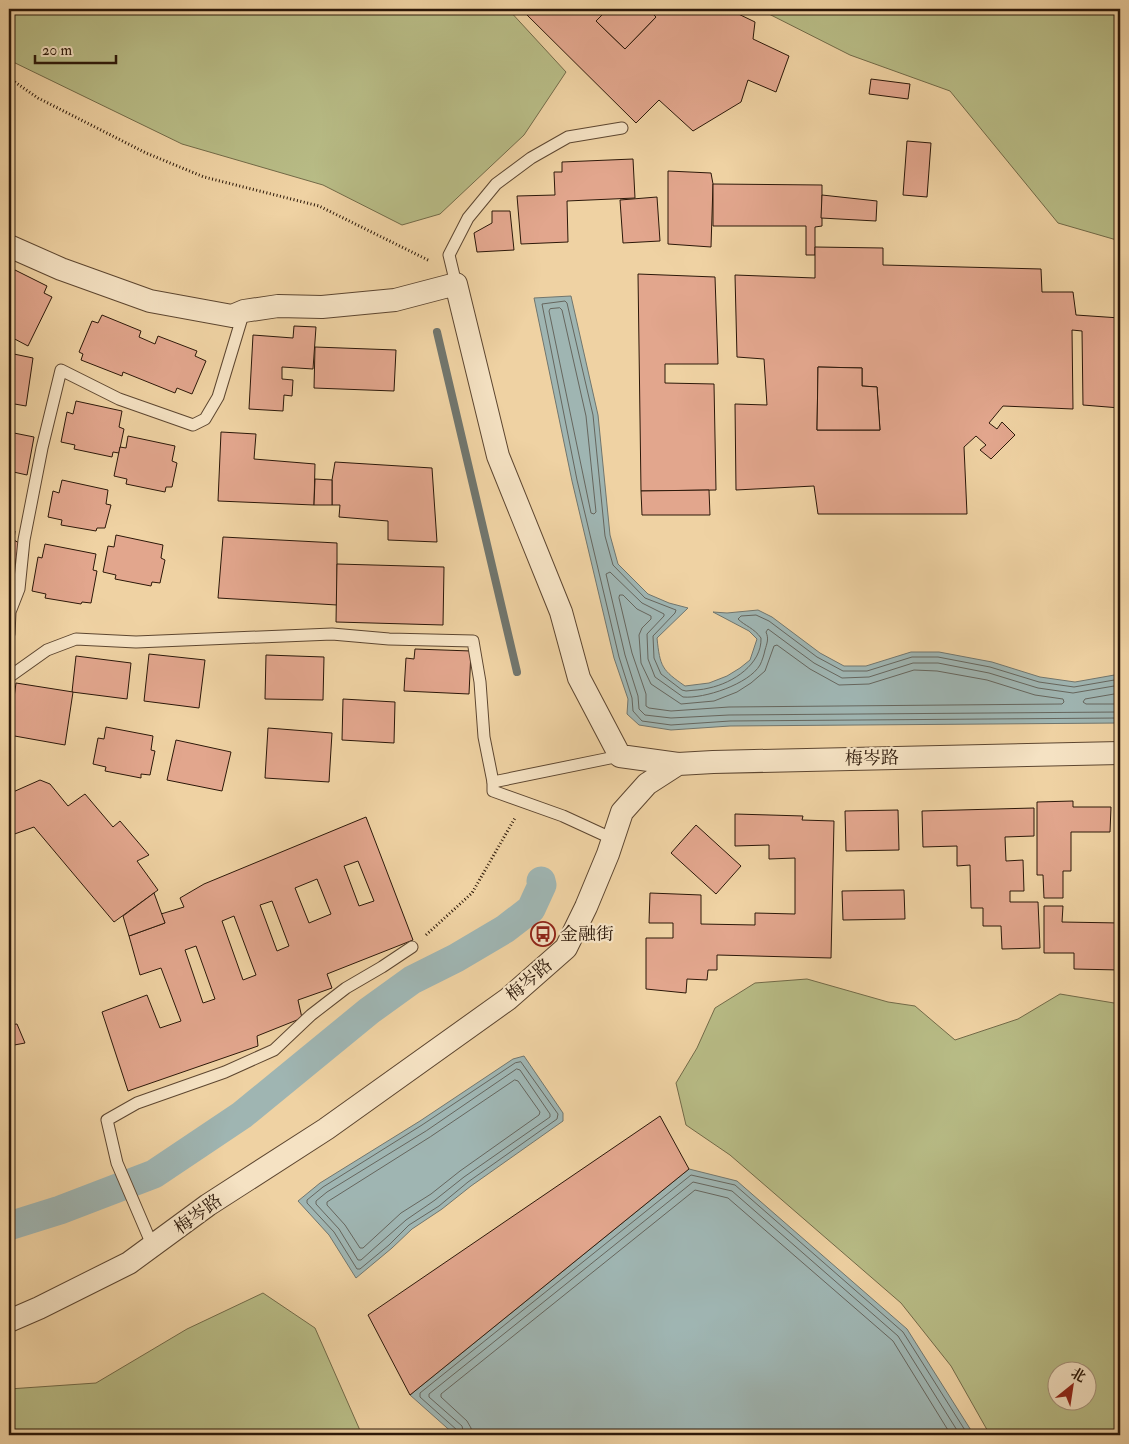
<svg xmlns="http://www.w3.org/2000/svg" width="1129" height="1444" font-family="'IM FELL Double Pica','Noto Serif SC',serif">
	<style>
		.green { fill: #b8bc86; stroke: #726a48; fill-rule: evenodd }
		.water { fill: #9fb5b2; stroke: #71766e }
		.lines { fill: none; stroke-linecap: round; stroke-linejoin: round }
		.shore { stroke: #66665e; stroke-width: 1 }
		.stream { stroke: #71766e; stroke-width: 8 }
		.canal { stroke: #9fb5b2; stroke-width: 29 }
		.building { fill: #e2a68d; stroke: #2c1809; fill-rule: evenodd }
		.lane-casing { stroke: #5d4630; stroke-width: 13 }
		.street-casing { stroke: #5d4630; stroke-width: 24 }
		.path { stroke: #2c1809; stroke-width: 3; stroke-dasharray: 1 2.5; stroke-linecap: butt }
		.lane { stroke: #f5e2c3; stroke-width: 11 }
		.street { stroke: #f5e2c3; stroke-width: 22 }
		.labels { text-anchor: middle; stroke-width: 4.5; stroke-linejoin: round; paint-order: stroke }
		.street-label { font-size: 18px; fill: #2c1809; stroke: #f5e2c3 }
		.poi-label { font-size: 18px; fill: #2c1809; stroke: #f5e2c3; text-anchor: start }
	</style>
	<rect width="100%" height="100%" fill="#efd2a3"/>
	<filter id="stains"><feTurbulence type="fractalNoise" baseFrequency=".004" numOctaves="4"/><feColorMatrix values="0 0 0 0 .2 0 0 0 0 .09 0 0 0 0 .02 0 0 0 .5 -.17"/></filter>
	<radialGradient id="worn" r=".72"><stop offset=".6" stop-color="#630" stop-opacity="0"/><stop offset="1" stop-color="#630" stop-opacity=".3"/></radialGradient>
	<g class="green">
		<path d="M9 9H508L566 72 524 135 440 214 402 225 323 185 182 144 9 60Z"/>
		<path d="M759 9H1120V241L1058 223 950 91 850 55Z"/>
		<path d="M807 979 888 1002 915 1006 955 1040 1018 1019 1060 994 1120 1004V1435H990L951 1366 901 1303 730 1155 686 1125 676 1083 697 1048 715 1008 755 983ZM1056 1372H1086V1402H1056Z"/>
		<path d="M263 1293 315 1328 362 1435H9V1389L96 1383 187 1329Z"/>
	</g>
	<g class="water">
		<path d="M571 296 598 415 610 535 618 564 648 594 669 603 688 608 657 638C660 667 662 670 685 686L709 683 727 676 740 668 750 660 757 639 749 631 713 612 727 613 758 610 772 617 820 653 844 666H866L911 652H939L992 662 1040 677 1075 682 1120 674V723L730 726 671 730 639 725 627 714 628 699 614 658 572 481 534 298Z"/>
		<path d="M524 1056 563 1113V1121L471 1186 442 1209 412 1229 392 1248 356 1278 329 1235 298 1201 320 1183 420 1121 513 1059Z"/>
		<path d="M689 1169 737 1181 907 1329 974 1435H455L410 1395Z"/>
	</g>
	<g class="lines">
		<g class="shore">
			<path d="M560 308 562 310 586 416 596 512 594 514 591 513 549 311 550 309Z"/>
			<path d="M620 595H623L637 609 651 616V619L642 628 639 635 641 663 651 684 681 704 714 701 737 692 751 683 765 671 774 646 777 645 810 669 839 685 869 684 914 670 937 671 987 680 1035 695 1063 699 1064 702 1062 704 729 707 671 711 649 708 646 706V694L632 653 619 598Z"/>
			<path d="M1120 679 1074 687 1039 682 990 667 938 657H912L867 671H843L817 657 769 621 756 615 741 616 738 619C745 626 754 628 761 638 762 664 733 683 709 688 702 690 694 690 686 691L682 690 661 674 654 658 653 636 675 613 676 610 645 598 613 565 605 536 593 415 567 303 565 301 542 304 577 480 619 657 632 698 633 711 642 721 671 725 730 721 1120 718"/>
			<path d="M1120 685 1073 693 1038 688 989 673 938 663H913L869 677 842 678 814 663 768 629 766 632C769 639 767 643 765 650 764 655 762 661 760 665 749 684 704 699 683 697L655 677 648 659 647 634 664 616V614L642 603 610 572 606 574 625 655 638 696 639 709 645 715 671 718 729 715 1120 712"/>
			<path d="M1120 693 1085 699 1083 702 1086 704H1120"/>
			<path d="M521 1062 558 1114 557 1119 468 1182 439 1206 409 1225 389 1245 360 1269H357L334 1232 307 1203V1200L323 1187 422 1125 515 1063Z"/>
			<path d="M517 1069 520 1070 550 1114V1117L464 1177 435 1200 406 1220 361 1260H358L339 1229 316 1204V1201L327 1192 426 1131Z"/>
			<path d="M515 1080 518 1081 540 1112 539 1115 460 1171 431 1194 401 1213 363 1248H360L345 1225 327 1205V1202L430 1137Z"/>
			<path d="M458 1435 457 1430 420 1397V1393L691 1175 735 1185 903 1332 968 1435"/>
			<path d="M464 1435 462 1426 429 1397V1394L693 1182 732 1191 898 1336 960 1435"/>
			<path d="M472 1435 471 1428 467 1421 441 1397V1394L695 1190 728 1198 893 1341 951 1435"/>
		</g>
		<path class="stream" d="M437 332 517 672"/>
		<path class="canal" d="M9 1226 60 1210 154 1174 242 1115 369 1011 412 980 456 958 505 929 531 909 542 885 541 881"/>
	</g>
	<g class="building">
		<path d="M527 9H608L596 21 625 49 656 17 648 9H728L755 22 753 39 789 56 776 92 748 80 741 102 693 131 659 100 636 123 524 12Z"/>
		<path d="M608 9H648L656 17 625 49 596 21Z"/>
		<path d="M871 79 910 84 908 99 869 94Z"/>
		<path d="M907 141 931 143 927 197 903 195Z"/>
		<path d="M633 159 635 198 567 201 568 242 521 244 517 196 555 195 554 172H562V162Z"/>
		<path d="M668 171 711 173 713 184 711 247 668 244Z"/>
		<path d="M713 184 822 185V226L815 227V255H806V226H713Z"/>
		<path d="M822 195 877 201 876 221 821 218Z"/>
		<path d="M657 197 660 241 623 243 620 200Z"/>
		<path d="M492 211H510L514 250 477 252 474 233 492 223Z"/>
		<path d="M815 247 883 248V265L1041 269 1042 292H1073L1076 315 1120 318V408L1083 405 1082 331 1072 330 1073 409 1003 406 989 423 997 429 1002 422 1015 435 991 459 980 450 986 445 976 436 964 447 967 514H818L814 486 736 490 735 404 767 405 764 359 737 357 735 275 815 278ZM818 367 862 368V386L877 387 880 430H817Z"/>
		<path d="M9 267 47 286 44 293 52 297 28 346 9 336Z"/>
		<path d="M638 274 715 277 718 364H665V383L714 384 716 490 641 491Z"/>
		<path d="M102 315 141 331 139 337 155 344 158 336 197 351 195 356 206 361 192 394 177 388 175 393 123 372 122 376 81 360 83 354 79 352 92 321 98 323Z"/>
		<path d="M294 326 316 327 313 369 282 367V379L293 380 292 396 284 395 283 411 249 409 253 335 293 338Z"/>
		<path d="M315 347 396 350 394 391 314 388Z"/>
		<path d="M9 353 33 358 26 406 9 403Z"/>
		<path d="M818 367 862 368V386L877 387 880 430H817Z"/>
		<path d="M76 401 122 411 119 427 124 429 119 453 113 452 112 457 74 449 75 445 61 442 67 412 73 414Z"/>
		<path d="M9 432 34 437 27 475 9 471Z"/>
		<path d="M221 432 256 434 254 459 315 464 314 505 218 501Z"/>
		<path d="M128 436 175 446 172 461 177 463 172 487H166L165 492 126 484 127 479 114 476 120 447 126 448Z"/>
		<path d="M335 462 432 468 437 542 388 540V521L339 517 340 505H332V480Z"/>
		<path d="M315 479 332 480V505H314Z"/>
		<path d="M62 480 108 490 106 504 111 505 105 528H97L96 531 61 525 62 520 48 517 53 491 59 493Z"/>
		<path d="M709 490 710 515H642L641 491Z"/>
		<path d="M9 530 15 531 14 540 19 543 13 578 9 577Z"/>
		<path d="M116 535 163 545 161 558 165 560 160 583 152 582 151 586 115 579 116 575 103 572 108 546 114 547Z"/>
		<path d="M223 537 337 543V605L218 598Z"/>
		<path d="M45 544 96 554 93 570 97 571 91 603 82 602 81 604 45 598 46 594 32 591 38 557 42 558Z"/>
		<path d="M337 564 444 567 443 625 336 622Z"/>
		<path d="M415 649 471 651 469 694 404 691 406 658 414 659Z"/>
		<path d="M149 654 205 660 199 708 144 701Z"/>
		<path d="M266 655 324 657 323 700 265 699Z"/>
		<path d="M76 656 131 663 127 699 72 692Z"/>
		<path d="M16 683 73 692 65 745 9 735Z"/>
		<path d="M343 699 395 702 394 743 342 740Z"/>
		<path d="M106 727 153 736 151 750 155 751 150 775 141 774V778L105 771 106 767 93 764 98 738 104 739Z"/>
		<path d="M268 728 332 733 329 782 265 778Z"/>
		<path d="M176 740 231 752 222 791 167 780Z"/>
		<path d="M40 780 50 784 68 806 85 794 113 827 120 821 149 855 137 861 158 890 114 922 34 827 9 836V783L13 792Z"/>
		<path d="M1073 801V807H1111L1110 832H1071V871H1063V898H1044L1043 875H1037V802Z"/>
		<path d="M1034 808V836L1005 837 1006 861 1023 860 1024 891H1010V902H1038L1040 948 1002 949 1001 926H983V908H971L970 865 957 866V846L923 847 922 811Z"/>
		<path d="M898 810 899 850 846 851 845 811Z"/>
		<path d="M735 814 803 816 802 820 834 821 831 958 717 955V970H708L707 980 687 979 686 993 646 989V938H673V923H649L650 893 701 895V924L755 925V913L795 914V858L769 859V845L735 846Z"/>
		<path d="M366 817 413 940 327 974 332 988 298 1000 302 1018 257 1036 258 1046 128 1091 102 1012 147 995 160 1028 181 1021 161 968 140 975 129 936 165 923 161 914 184 907 180 898 204 884ZM358 861 374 901 359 906 344 866ZM317 879 331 914 309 923 295 888ZM272 901 289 946 277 951 260 905ZM234 916 256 975 243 980 222 921ZM196 946 215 999 203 1003 185 950Z"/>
		<path d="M696 825 741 866 716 894 671 853Z"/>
		<path d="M904 890 905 919 843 920 842 891Z"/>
		<path d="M154 893 165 923 129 936 123 916Z"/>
		<path d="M1044 906H1063L1062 922 1120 923V970L1074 969V953H1044Z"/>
		<path d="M17 1024 25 1043 9 1046V1025Z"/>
		<path d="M660 1116 689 1169 410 1395 368 1315Z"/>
	</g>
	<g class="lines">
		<defs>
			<g id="lane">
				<path d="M456 284 449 255 468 218 496 184 531 158 568 137 622 128"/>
				<path d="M9 634 10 612 19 589 24 540 42 448 61 370 119 399 193 425 205 419 218 397 244 311"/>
				<path d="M9 677 47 650 76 639 136 642 332 634 389 639 473 641 480 682 484 737 493 782V791L563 816 613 839"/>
				<path d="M493 782 620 756"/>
				<path d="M153 1247 117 1163 107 1120 137 1103 225 1072 274 1050 311 1015 346 988 382 967 412 947"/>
			</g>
			<g id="street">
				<path d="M9 246 61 269 150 301 232 316 244 311 278 306 322 307 395 300 456 284 498 456 561 612 579 678 620 756 678 764"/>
				<path d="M9 1321 39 1308 129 1263 208 1205 326 1129 508 999 566 948 586 907 608 854 622 812 647 784 678 764 713 762 1120 753"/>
			</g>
		</defs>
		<use href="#lane" class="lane-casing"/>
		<use href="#street" class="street-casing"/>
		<g class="path">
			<path d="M9 78 38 98 146 153 204 177 319 206 430 261"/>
			<path d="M426 935 472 893 515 818"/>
		</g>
		<use href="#lane" class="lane"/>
		<use href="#street" class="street"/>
	</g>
	<defs>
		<symbol id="bus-ring" viewBox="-11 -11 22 22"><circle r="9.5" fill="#f5e2c3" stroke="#8f2418" stroke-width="1.5"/><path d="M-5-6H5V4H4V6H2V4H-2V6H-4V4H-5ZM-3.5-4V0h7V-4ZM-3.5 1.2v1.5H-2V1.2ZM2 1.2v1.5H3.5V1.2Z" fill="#8f2418"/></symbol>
	</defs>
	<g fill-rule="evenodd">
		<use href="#bus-ring" x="529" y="920" width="28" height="28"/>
	</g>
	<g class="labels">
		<g class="street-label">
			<text transform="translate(872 758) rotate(-1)" y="6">梅岑路</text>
			<text transform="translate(529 980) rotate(-41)" y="6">梅岑路</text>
			<text transform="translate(198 1214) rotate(-36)" y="6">梅岑路</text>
		</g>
		<g class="poi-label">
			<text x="560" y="940">金融街</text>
		</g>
	</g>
	<rect width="1129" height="1444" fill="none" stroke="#efd2a3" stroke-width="30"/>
	<rect x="10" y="10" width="1109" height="1424" fill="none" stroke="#2c1809" stroke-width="2.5"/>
	<rect x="15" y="15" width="1099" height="1414" fill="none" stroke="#2c1809"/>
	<g transform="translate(1072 1386) rotate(30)"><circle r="24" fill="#f5e2c3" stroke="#a59179"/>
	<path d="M0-4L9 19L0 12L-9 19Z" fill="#8f2418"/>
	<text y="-8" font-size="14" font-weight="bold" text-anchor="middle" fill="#2c1809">北</text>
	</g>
	<path d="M35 55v8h81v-8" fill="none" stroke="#2c1809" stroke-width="2.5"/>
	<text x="42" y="55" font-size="15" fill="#2c1809" stroke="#f5e2c3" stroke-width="4" paint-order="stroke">20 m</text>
	<rect width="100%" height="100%" filter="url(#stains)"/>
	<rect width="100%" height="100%" fill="url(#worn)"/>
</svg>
